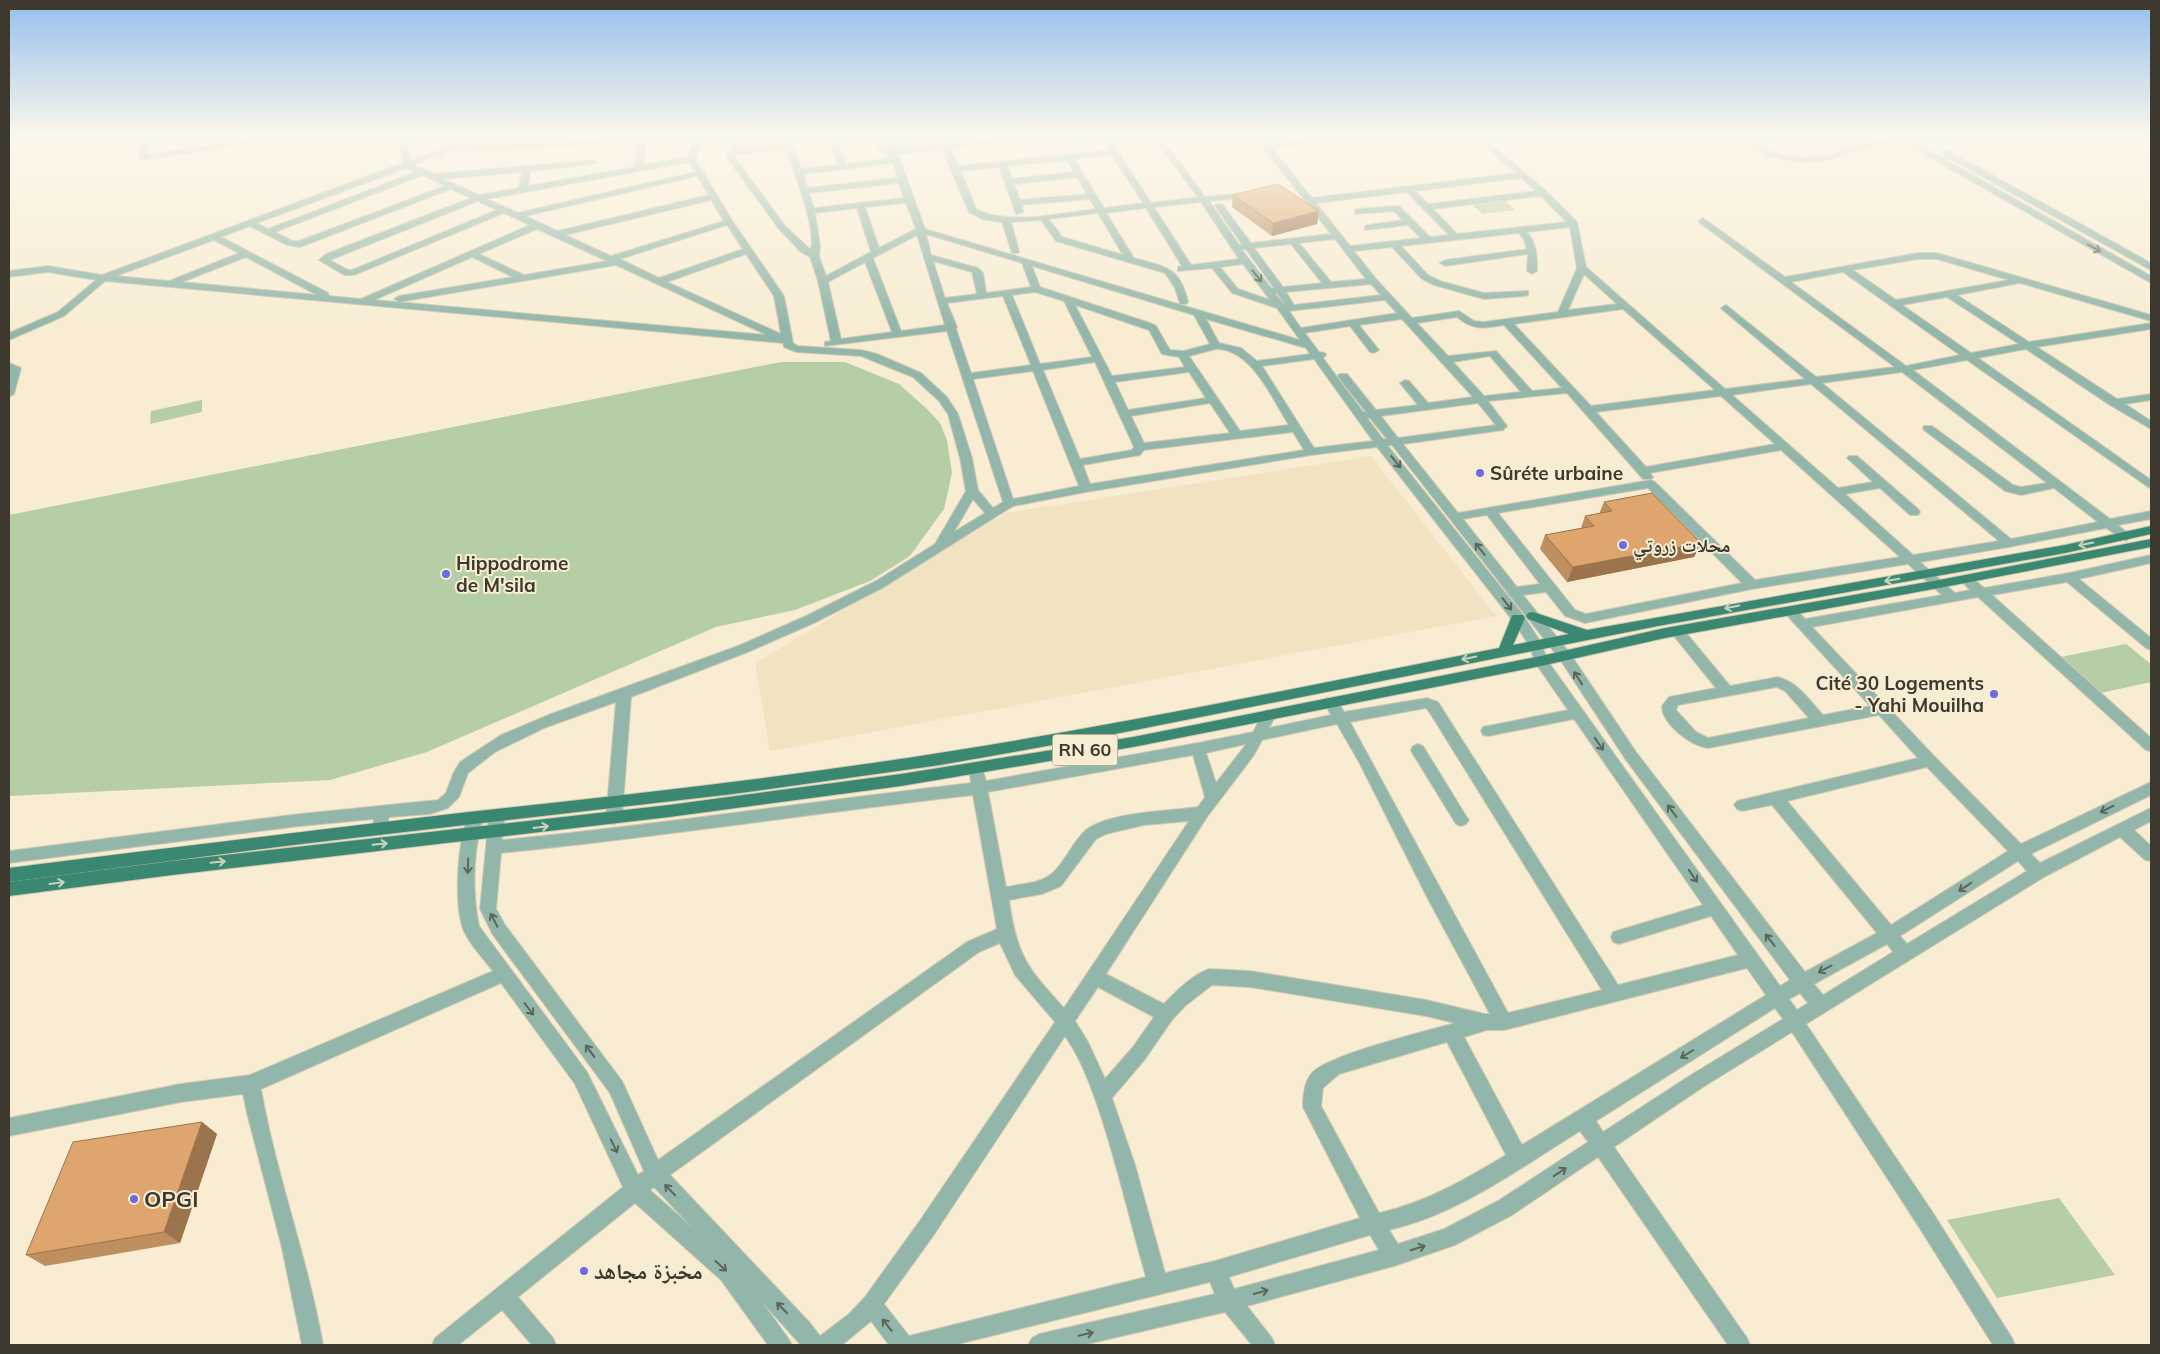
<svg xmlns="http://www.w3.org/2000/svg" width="2160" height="1354" font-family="Mulish,'Noto Naskh Arabic',sans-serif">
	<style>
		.built { fill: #f1e3c2 }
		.green { fill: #b6cea6 }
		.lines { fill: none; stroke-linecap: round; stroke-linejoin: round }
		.minor-casing { stroke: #d3c9b2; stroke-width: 2 }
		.primary-casing { stroke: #d3c9b2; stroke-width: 2 }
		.minor { fill: #92b7aa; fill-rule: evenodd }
		.primary { fill: #3b8872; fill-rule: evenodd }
		.wall { fill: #bf8f5f }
		.shaded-wall { fill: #9b744d }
		.building { fill: #dea66e; stroke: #9b744d }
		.oneway { stroke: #5b6559 }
		.oneway2 { stroke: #c9d4bb }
		.poi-dot { fill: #6b69e3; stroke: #f8edd3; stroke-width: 2 }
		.labels { text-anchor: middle; stroke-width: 4; stroke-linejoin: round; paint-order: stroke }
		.shield { fill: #f8edd3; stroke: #756f60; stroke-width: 1 }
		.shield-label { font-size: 18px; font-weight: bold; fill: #3d392e }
		.poi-label { font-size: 19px; font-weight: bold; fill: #3d392e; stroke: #f8edd3; text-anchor: start }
		.near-poi-label { font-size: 22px; font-weight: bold; fill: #3d392e; stroke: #f8edd3; text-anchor: start }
	</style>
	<rect width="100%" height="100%" fill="#f8edd3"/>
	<path class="built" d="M1371 456 1496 616 770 751 755 663 1006 513Z"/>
	<g class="green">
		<path d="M1506 201 1515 210 1482 214 1473 205Z"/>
		<path d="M781 362H845L899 384 927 409 940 423 947 440 952 473 944 509 910 556 870 581 795 610 716 627 427 752 330 780 9 796V515Z"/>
		<path d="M202 400V412L150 424 151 411Z"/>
		<path d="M2126 644 2151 664V682L2096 694 2055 658Z"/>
		<path d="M2059 1198 2115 1275 1997 1298 1947 1220Z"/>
	</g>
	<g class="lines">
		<defs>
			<g id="minor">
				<path d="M141 137H149L147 155 264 137H281L277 139 143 160 139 158Z"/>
				<path d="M399 137H407L410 161 473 137H512L508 139 480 140 463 147 647 137 643 165 688 157 692 144 698 137H706L700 145 695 159 733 222 784 296 793 343 798 346 861 350 877 354 921 373 947 397 958 414 972 458 978 490 993 508 1003 502 947 331 825 346V342L831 341 818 281 810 257 801 252 779 229 728 159 727 153 740 137H748L738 150 784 143 782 137H790L801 169 838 165 828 137H836L846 164 891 158 863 137H872L888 148 884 137H892L896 149 940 145 938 140 942 138H945L948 144 1015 137H1039L1035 139 950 148 959 166 1109 150 1101 137H1109L1151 203 1198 197 1153 137H1161L1205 197 1254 192 1255 194 1251 197 1209 201 1239 245 1242 244 1215 206 1216 204H1222L1251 243 1331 234 1255 137H1263L1268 143 1337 137H1363L1359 139 1272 148 1312 198 1516 173 1475 137H1483L1546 191 1577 222 1586 267 1725 389 1805 379 1723 310 1721 308 1726 305 1816 377 1895 367 1700 223 1699 221 1703 218 1785 277 1918 253H1937L2151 315V321L2020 283 1957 295 2029 342 2151 323V329L2037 347 2117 399 2151 394V400L2125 404 2151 421V429L2110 405 2026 349 1978 358 2151 480V489L1967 360 1913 370 2110 519 2151 511V519L2118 525 2132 537 2126 541 2106 528 2009 547 1920 562 1955 593 1970 590 1960 579 1966 575 1970 576 1984 588 2069 573 2151 555V563L2079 579 2151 638V650L2146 648 2067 582 1992 595 2151 738V751L2146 750 1978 597 1812 627 1935 757 2021 844 2151 782V795L2031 854 2040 863 2151 808V821L2134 830 2151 846V861L2145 860 2120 837 2044 877 1806 1024 1933 1213 2012 1338 2015 1345H1993L1919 1227 1792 1032 1703 1087 1614 1147 1747 1338 1750 1345H1728L1598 1157 1512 1215 1455 1245 1394 1266 1247 1306 1272 1338 1275 1345H1252L1225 1312 1083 1345H1028L1032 1338 1039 1334 1215 1294 1210 1282 954 1345H889L871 1321 842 1345H801L762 1302 788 1338 792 1345H768L721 1280 635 1203 518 1297 553 1338 556 1345H532L502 1310 458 1345H432L435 1338 623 1187 575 1084 501 983 261 1089C276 1175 308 1259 323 1345H302L282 1248 247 1113 243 1094 181 1102 9 1136V1118L181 1084 250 1075 493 971C483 958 469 944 463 929 454 904 457 837 470 814L475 812 480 814 483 818C473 853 472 890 479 926L587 1072 638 1175 644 1171 610 1093 493 935 480 909 489 816 492 812 497 810 502 812 505 816 502 840C659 825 815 801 971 783L969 768 971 764 976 762 981 764 986 781 1198 743 1253 732 1264 711 1269 710 1274 711 1276 715 1269 728 1331 715 1324 702 1326 698H1336L1344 712 1427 698 1438 702 1618 985 1738 955 1711 916 1619 944 1613 942 1611 937 1613 932 1703 905 1574 719 1488 736 1483 735 1481 731 1483 727 1568 710 1536 664 1529 645 1513 621 1377 447 1311 455 1086 492 1013 506 884 587 816 622 748 652 631 697 622 818 619 822 614 824 609 822 606 818 616 702 544 728 495 752 468 773 459 797 448 808 430 814 389 817 385 833 380 835 375 833 372 829 374 819 300 826 9 863V851L300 814 438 800 446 793 453 774 460 762 501 735 551 714 738 646 806 616 876 581 935 544 966 491 960 458 948 414 939 401 913 377 861 356 796 352 784 347 783 343 105 281 64 316 9 340V333L58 312 96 280 48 272 9 277V271L48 266 102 275 403 163ZM638 143 635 167 528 186 531 171 593 164 597 162 593 160 434 174 413 165 457 148 461 151ZM786 148C794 173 816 225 811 250L785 226 736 159 735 155ZM942 149 969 212 982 219 1002 222 1012 253H1018L1019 251 1011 222 1041 220 1056 241 1165 273 1175 288 1180 304H1186L1188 302C1180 266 1165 267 1134 258L1106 213 1146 208 1182 266 1178 267V271L1212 268 1232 293 1277 308 1300 340 925 229 898 154ZM1112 155 1143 203 1104 208 1074 159ZM1067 160 1074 172 1012 179 1007 166ZM689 162 695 172 518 213 487 199ZM893 163 898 178 807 188 803 174ZM999 167 1016 214 1023 212 1022 205 1090 199 1096 209C1060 213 1008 226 976 209L961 171ZM406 168 416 172 268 229 257 223ZM522 172 519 188 479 195 443 179ZM423 175 445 186 299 241H292L275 232ZM697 176 709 195 558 231 525 216ZM1077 177 1087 194 1020 200 1014 184ZM1521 178 1536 191 1428 204 1415 191ZM899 183 904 198 814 208 809 193ZM451 189 471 198 326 254 319 260 344 275H354L504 213 530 225 361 299 329 296 328 293 221 237 250 226 287 245 300 247ZM1407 192 1449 235 1430 237 1399 206 1358 209 1355 210V214L1394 211 1403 220 1368 225 1365 226V230L1408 225 1421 238 1350 246 1316 203ZM1541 196 1567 222 1457 234 1433 209ZM711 200 724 221 611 256 565 235ZM478 201 497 210 352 270H348L330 260ZM1201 202 1239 259 1191 265 1154 207ZM906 203 916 229 879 248 865 207ZM857 208 871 252 826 276 819 256 820 246 815 213ZM1098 213 1123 255 1062 237 1049 219ZM727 225 743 249 659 278 620 259ZM1570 227 1577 268 1558 312 1484 322 1474 321 1459 311 1412 318 1376 279 1354 251 1392 247 1422 279 1434 285 1484 299 1525 296 1528 295V291L1484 293 1440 281 1428 275 1401 246 1519 233 1524 240 1527 249 1445 260 1440 263 1445 266 1528 254 1527 271 1532 274 1537 271C1537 256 1537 244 1527 232ZM537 229 607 261 524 275 479 254ZM926 234 1022 263 1031 287 986 293 983 273 978 268 931 255ZM917 235 945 325 901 331 873 258ZM1335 239 1366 279 1331 282 1299 243ZM214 240 239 253 169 281 116 276ZM1291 244 1322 283 1283 287 1254 248ZM1246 249 1274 288H1271L1242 250ZM746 254 774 296 781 334 667 282ZM246 257 317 295 182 282ZM472 257 513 277 399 296 394 299 399 302 616 265 767 335 374 300ZM1918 259H1937L2009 280 1896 300 1853 270ZM933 261 972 272 977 294 945 298ZM865 262 892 332 841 339 828 282ZM1243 264 1270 300 1238 289 1220 267ZM1032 266 1194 315 1210 344 1184 351 1170 350 1156 326 1150 323 1040 287ZM1843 272 1960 355 1906 366 1791 282ZM1584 274 1617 304 1568 310ZM1371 284 1381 295 1294 305 1286 292ZM1035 292 1064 301 1092 357 1040 364 1012 295ZM1277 293 1286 306 1275 294ZM1003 296 1031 365 971 373 956 329 957 327 947 303ZM1947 297 2019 344 1971 353 1902 305ZM1385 300 1397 313 1301 328 1289 311ZM1075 305 1149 330 1162 354 1179 357 1185 367 1112 376ZM1623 309 1715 390 1591 406 1514 324ZM1457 317C1474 331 1484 328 1504 325L1562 388 1532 391 1496 351 1448 356 1417 323ZM1206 319 1306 348 1310 354 1257 361 1241 348 1219 343ZM1402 319 1473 397 1428 403 1409 381 1405 380 1400 383 1418 405 1376 410 1347 374H1339L1338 376 1339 378 1366 412H1363L1323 358 1326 355 1325 353 1319 352 1305 333 1350 326 1370 352 1374 353 1379 350 1359 325ZM1216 349C1252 349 1272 399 1289 425L1240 431 1189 356ZM1490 356 1521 392 1484 396 1453 362ZM1314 359 1373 441 1314 448 1262 366ZM1095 362 1134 447 1132 450 1080 459 1043 370ZM1033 371 1079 486 1013 499 973 379ZM1189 372 1206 398 1128 410 1115 382ZM1902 372 2047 483 2021 487 2013 485 1932 426H1924L1923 428 1924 430 2005 491 2021 495 2054 488 2098 522 2011 539 1822 383ZM1811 384 1999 541 1913 555 1845 494 1880 488 1910 515H1918L1920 512 1918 509 1857 456H1849L1847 458 1873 482 1838 488 1732 395ZM1567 393 1643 479H1651L1653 477 1650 473 1781 450 1900 557 1755 580 1655 482 1651 480 1458 513 1403 444 1503 430 1507 426 1488 401ZM1721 396 1775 444 1646 467 1596 412ZM1210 403 1230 433 1144 443 1131 416ZM1478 403 1496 425 1398 438 1381 416ZM1367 418H1370L1387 439H1383ZM1293 432 1304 450 1090 484 1083 465 1140 455 1144 450ZM1392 445 1559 658 1626 760 1790 980 1780 986 1547 660 1542 644 1523 615 1388 446ZM1648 488 1742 583 1586 614 1575 610 1498 513ZM973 499 985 513 954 532ZM1487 515 1540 584 1517 587 1463 519ZM1908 564 1942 595 1805 619 1795 608H1785L1783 611 1870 706 1823 715C1809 700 1799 683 1778 677L1730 686 1682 628H1672L1670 631 1716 688 1669 697 1662 706C1662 724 1691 746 1708 748L1879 715 1918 758 1737 801 1734 805 1737 809 1742 811 1772 805 1877 933 1805 972 1636 752 1569 652 1523 595 1546 592 1565 616 1585 623 1752 589ZM1777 687 1785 691 1809 718 1708 738 1696 732 1676 710 1678 705ZM1426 708 1430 713 1602 990 1508 1013 1350 722ZM1337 724 1359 762 1427 897 1490 1014H1485L1426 1000 1250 971 1209 969C1192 975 1176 991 1164 1004L1106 974 1207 817 1254 755 1262 740ZM1246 744 1244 747 1216 783 1206 753ZM1193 755 1205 797 1198 807C1168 811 1109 812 1086 830 1072 842 1062 869 1047 877 1035 884 1019 884 1006 887L988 792ZM1927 767 2008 851 1891 925 1787 801ZM973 795 997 929 967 942 658 1160 622 1081 505 925 496 909 501 853C659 837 815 813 973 795ZM1189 821 1064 1008C1027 967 1017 957 1009 900L1042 894 1061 886 1096 839 1106 834 1144 825ZM2018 861 2027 871 1907 944 1900 936ZM1000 943 1015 975 1055 1022 919 1222 865 1297 849 1314 820 1336 810 1323 670 1175 979 952ZM1887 944 1893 952 1823 995 1814 984ZM1747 968 1766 995 1522 1145 1464 1037 1487 1030H1504ZM1212 985 1250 987 1426 1016 1455 1023C1427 1031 1326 1055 1311 1074 1304 1083 1303 1096 1303 1107L1360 1218 1215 1261 1165 1273 1135 1165 1112 1098 1145 1059 1172 1020 1185 1006ZM1098 987 1154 1017 1133 1047 1105 1079 1088 1042 1075 1021ZM1800 993 1808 1003 1797 1010 1789 999ZM1775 1008 1783 1019 1691 1075 1603 1132 1596 1121ZM1065 1036C1082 1060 1092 1089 1101 1116 1118 1169 1131 1224 1146 1277L909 1336 884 1304 933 1236ZM1447 1042 1506 1155C1464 1180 1427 1202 1379 1213L1321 1106 1323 1088 1339 1074ZM1580 1131 1588 1142 1498 1201 1444 1229 1398 1244 1389 1230C1459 1214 1520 1168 1580 1131ZM654 1187 693 1228 650 1190ZM1370 1235 1379 1250 1234 1289 1229 1277Z"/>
				<path d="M1733 137H1743L1776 153 1801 158 1827 156 1858 145 1896 137H1911L1909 139 2151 276V283L1901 141 1860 149 1828 160 1801 162 1771 157Z"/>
				<path d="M1943 151H1949L2151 263V270L1943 155Z"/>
				<path d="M9 363 21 368 14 394 9 397Z"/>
				<path d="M1418 744 1423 746 1466 816 1469 820 1466 824 1461 826 1456 824 1413 754 1411 750 1413 746Z"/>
			</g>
			<g id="primary">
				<path d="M2151 526V534L2065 553 1658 626 1120 733 940 765 733 794 293 845 9 882V868C159 849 309 831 460 813 598 798 736 783 873 763 1083 733 1291 689 1499 648L1511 618 1513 615H1523L1525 618 1513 645 1569 634 1528 619 1526 616 1528 613 1533 612 1587 630 2065 545Z"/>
				<path d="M2151 539V547L1939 588 1665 638 1541 666 1133 747 901 786 669 817 172 875 9 896V882L172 861 669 805 901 774 1133 737 1541 656 1665 628 1939 580Z"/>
			</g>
		</defs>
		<use href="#minor" class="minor-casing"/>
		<use href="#primary" class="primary-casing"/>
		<use href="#minor" class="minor"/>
		<use href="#primary" class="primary"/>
	</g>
	<g class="wall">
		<path d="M1233 195 1319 211 1317 224 1272 236 1232 207Z"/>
		<path d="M1604 502 1701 543 1694 557 1567 582 1540 549 1545 535 1581 528 1585 516 1599 514Z"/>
		<path d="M202 1122 217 1134 180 1243 45 1266 26 1255Z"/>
	</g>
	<g class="shaded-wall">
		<path d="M1319 211 1317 224 1272 236 1273 223Z"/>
		<path d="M1701 543 1694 557 1567 582 1573 567Z"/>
		<path d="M202 1122 217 1134 180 1243 164 1232Z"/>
	</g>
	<g class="building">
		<path d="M1278 184 1319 211 1273 223 1233 195Z"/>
		<path d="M1652 493 1701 543 1573 567 1545 535 1594 526 1585 516 1612 511 1604 502Z"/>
		<path d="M202 1122 164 1232 26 1255 73 1142Z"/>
	</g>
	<defs><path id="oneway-shaft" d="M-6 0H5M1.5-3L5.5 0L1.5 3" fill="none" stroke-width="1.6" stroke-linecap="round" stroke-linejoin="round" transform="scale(1.25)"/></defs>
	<g class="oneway">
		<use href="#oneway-shaft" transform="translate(2094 248) rotate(30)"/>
		<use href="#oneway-shaft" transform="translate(1257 276) rotate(51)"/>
		<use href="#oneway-shaft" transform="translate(1396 462) rotate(51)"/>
		<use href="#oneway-shaft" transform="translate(1480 549) rotate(-129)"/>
		<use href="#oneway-shaft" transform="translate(1507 604) rotate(52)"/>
		<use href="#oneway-shaft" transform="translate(1578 678) rotate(-123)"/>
		<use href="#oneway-shaft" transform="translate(1599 744) rotate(55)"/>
		<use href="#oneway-shaft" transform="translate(2107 809) rotate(154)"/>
		<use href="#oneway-shaft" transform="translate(1672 811) rotate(-127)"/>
		<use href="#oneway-shaft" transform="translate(468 866) rotate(92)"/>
		<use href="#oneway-shaft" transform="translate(1693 876) rotate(55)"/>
		<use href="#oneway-shaft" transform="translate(1965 887) rotate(147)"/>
		<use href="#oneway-shaft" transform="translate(494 920) rotate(-117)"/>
		<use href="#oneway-shaft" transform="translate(1770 940) rotate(-128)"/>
		<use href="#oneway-shaft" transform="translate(1825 969) rotate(152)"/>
		<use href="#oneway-shaft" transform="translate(529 1009) rotate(53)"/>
		<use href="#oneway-shaft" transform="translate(590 1051) rotate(-126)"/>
		<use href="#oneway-shaft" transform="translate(1687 1054) rotate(148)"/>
		<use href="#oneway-shaft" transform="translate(614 1146) rotate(64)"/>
		<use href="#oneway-shaft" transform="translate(1560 1172) rotate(-34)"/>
		<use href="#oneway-shaft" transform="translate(670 1190) rotate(-134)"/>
		<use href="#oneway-shaft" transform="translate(1418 1248) rotate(-18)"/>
		<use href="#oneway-shaft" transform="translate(721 1266) rotate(42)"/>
		<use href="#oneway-shaft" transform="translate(1261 1292) rotate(-15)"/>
		<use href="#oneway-shaft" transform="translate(782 1308) rotate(-134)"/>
		<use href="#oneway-shaft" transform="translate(887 1325) rotate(-128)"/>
		<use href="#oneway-shaft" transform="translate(1086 1334) rotate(-13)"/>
	</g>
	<g class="oneway2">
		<use href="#oneway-shaft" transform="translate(2086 544) rotate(169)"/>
		<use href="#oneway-shaft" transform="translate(1892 580) rotate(171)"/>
		<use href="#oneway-shaft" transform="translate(1732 607) rotate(169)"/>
		<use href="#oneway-shaft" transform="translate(1469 658) rotate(168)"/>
		<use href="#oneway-shaft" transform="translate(541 827) rotate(-7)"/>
		<use href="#oneway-shaft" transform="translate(380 844) rotate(-6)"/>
		<use href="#oneway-shaft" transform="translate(218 862) rotate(-6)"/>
		<use href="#oneway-shaft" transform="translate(57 883) rotate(-8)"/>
	</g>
	<linearGradient id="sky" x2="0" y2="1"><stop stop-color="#95c0ee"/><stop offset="0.42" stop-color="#fcf7eb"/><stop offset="1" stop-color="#fcf7eb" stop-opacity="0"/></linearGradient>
	<rect width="2160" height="326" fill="url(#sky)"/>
	<g class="poi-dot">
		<circle cx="1480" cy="473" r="5"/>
		<circle cx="1623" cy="545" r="5"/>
		<circle cx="446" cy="574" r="5"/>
		<circle cx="1994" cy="694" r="5"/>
		<circle cx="134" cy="1199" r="5"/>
		<circle cx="584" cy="1271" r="5"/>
	</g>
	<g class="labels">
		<rect class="shield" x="1052.5" y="734.5" width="65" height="31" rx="4"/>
		<g class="shield-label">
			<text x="1085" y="756">RN 60</text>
		</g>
		<g class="poi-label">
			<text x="1490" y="480">Sûréte urbaine</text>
			<text x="1633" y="552">محلات زروتي</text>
			<text x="456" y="570">Hippodrome<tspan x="456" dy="22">de M'sila</tspan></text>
			<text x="1984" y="690" text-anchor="end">Cité 30 Logements<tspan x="1984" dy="22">- Yahi Mouilha</tspan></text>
		</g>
		<g class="near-poi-label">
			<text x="144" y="1207">OPGI</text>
			<text x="594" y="1279">مخبزة مجاهد</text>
		</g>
	</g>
	<rect width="2160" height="1354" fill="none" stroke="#3d392e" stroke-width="20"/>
</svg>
